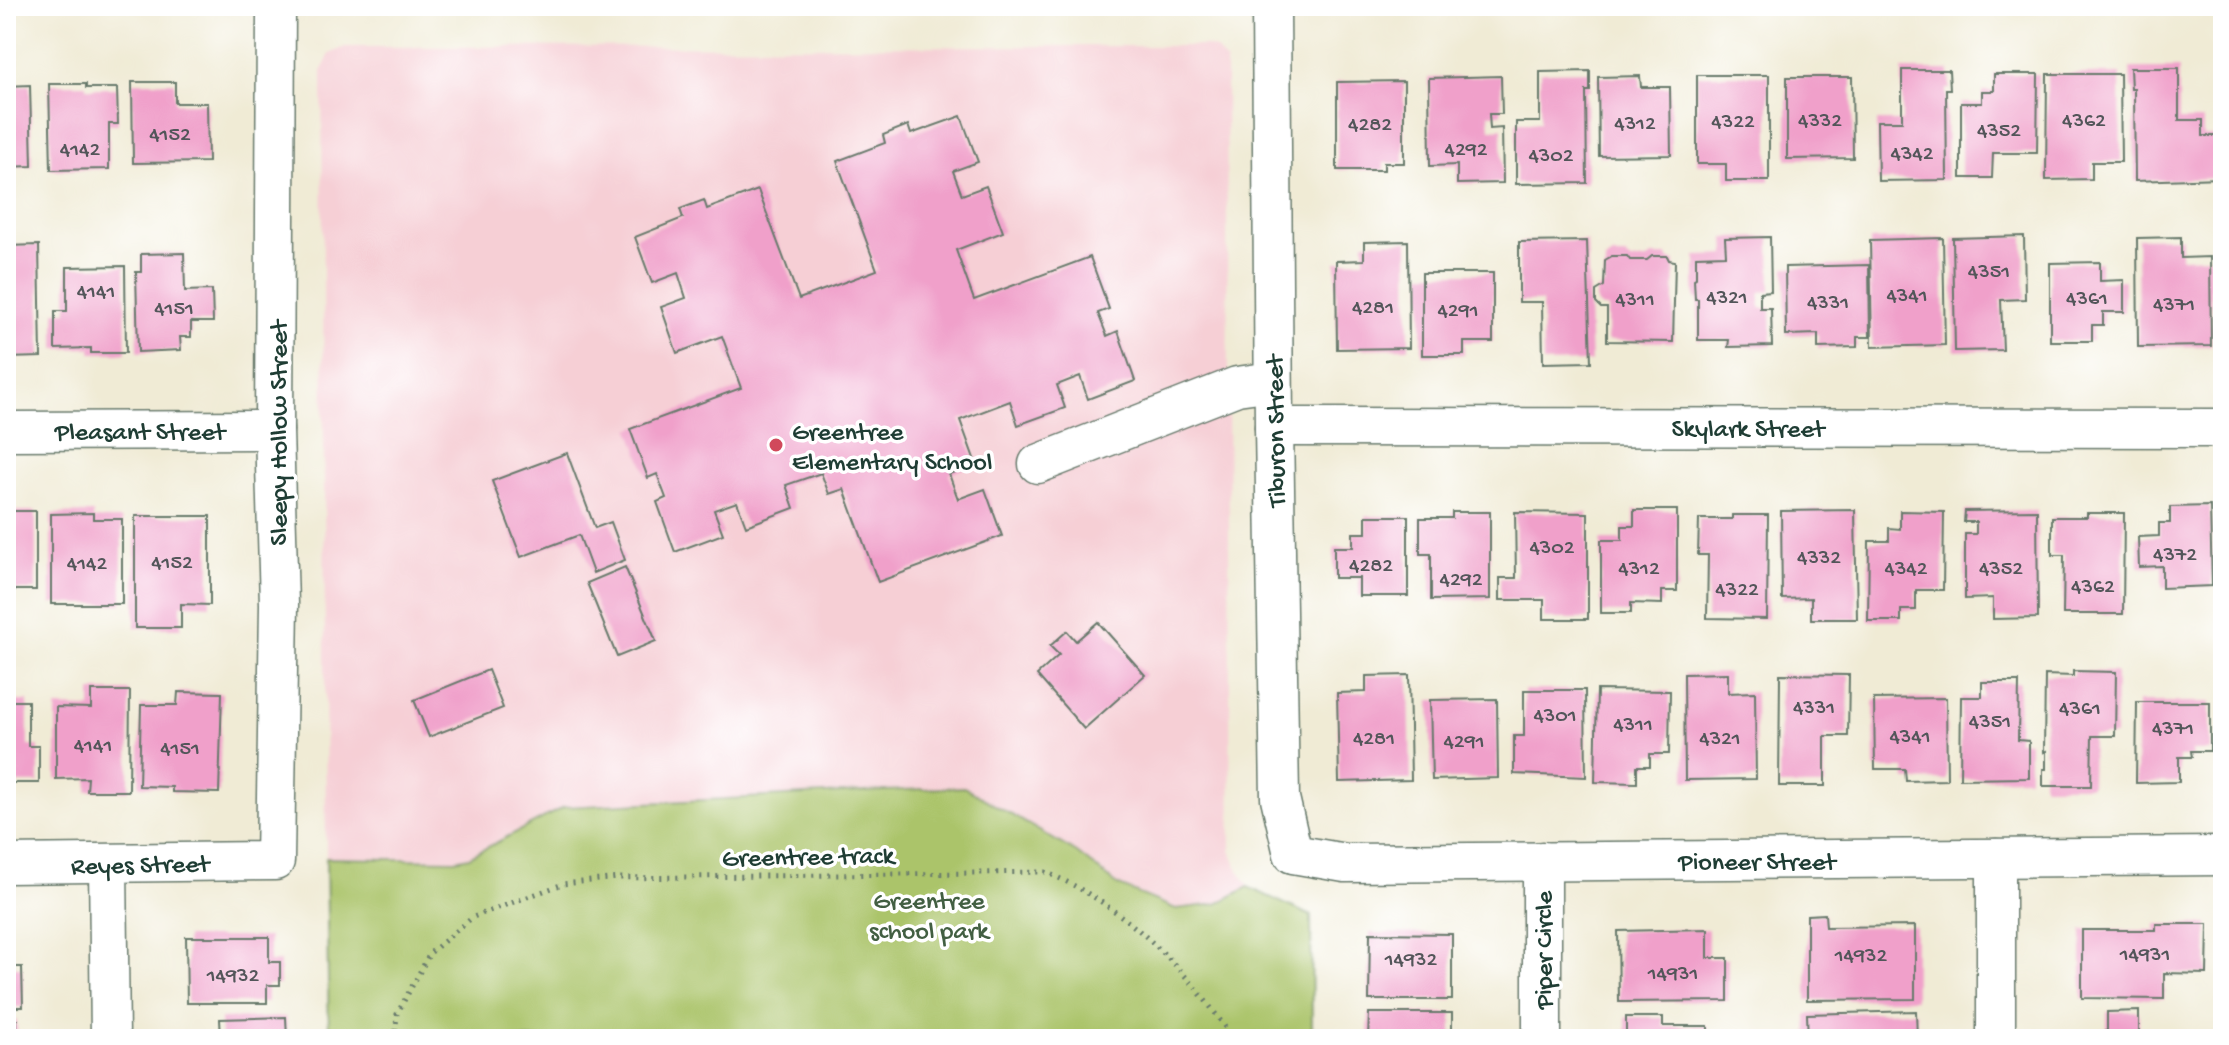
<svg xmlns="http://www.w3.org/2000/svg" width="2229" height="1045" font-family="'Gochi Hand',sans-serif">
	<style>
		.built { fill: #f6cfd5 }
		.green { fill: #abc46a; stroke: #65804f; stroke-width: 2 }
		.building { fill: #f0a0ca }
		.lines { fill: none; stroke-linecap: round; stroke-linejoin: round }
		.minor-casing { stroke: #687a6c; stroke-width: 41 }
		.path { stroke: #687a6c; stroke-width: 5; stroke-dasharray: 2 6; stroke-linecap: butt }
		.minor { stroke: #fff; stroke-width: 38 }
		.poi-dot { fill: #d1495b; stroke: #fff; stroke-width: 3 }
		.labels { text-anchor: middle; stroke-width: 7; stroke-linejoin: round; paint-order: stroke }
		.number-label { font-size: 22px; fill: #53565a }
		.street-label { font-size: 26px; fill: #1f3d34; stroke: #fff }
		.poi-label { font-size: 26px; fill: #1f3d34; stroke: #fff; text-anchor: start }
		.park-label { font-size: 26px; fill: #425f42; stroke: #fff }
	</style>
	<rect width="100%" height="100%" fill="#fff"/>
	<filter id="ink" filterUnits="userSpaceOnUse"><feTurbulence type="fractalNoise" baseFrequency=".0125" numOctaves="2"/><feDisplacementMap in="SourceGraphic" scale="16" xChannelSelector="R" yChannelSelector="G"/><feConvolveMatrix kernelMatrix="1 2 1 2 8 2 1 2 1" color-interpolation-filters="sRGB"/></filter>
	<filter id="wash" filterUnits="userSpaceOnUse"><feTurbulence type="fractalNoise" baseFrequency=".006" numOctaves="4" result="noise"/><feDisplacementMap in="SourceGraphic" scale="32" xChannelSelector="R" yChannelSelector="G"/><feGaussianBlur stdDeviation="1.8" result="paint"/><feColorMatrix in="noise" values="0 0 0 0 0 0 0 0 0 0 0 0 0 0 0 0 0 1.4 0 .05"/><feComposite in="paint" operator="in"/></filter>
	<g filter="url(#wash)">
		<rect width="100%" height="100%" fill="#f0ebd5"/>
		<path class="built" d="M1206 46 1216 49 1226 62 1231 850 1238 870 1261 904 1312 1039H331L326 858 322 70 330 54 345 47Z"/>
		<path class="green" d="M964 787 1077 853 1119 886 1176 909 1217 904 1248 887 1311 916 1312 1039H329L326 858 455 860 469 857 564 807Z"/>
		<g id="blocks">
			<g class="building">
				<path d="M2130 68H2179V120H2203V136H2218L2219 178 2135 181 2134 89H2131Z"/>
				<path d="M1902 70H1949L1950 89H1946L1947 180 1878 181 1877 121H1902Z"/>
				<path d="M1590 71V91H1586L1587 183 1516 184V122H1540V72Z"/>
				<path d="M1994 74H2038L2037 153H1993L1992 178H1961V103H1982V91H1994Z"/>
				<path d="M2047 74H2120L2121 162H2092V179L2046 180Z"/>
				<path d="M1697 75H1769V181H1726V164H1697Z"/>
				<path d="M1501 76 1502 114H1489L1490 129 1502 128 1503 183 1457 184V165L1430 166 1429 78Z"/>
				<path d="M1640 76 1641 87H1670L1671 155 1599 156 1598 77Z"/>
				<path d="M1787 77H1852L1853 158 1787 159Z"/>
				<path d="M1404 81V163H1384V170H1337V82Z"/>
				<path d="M132 82H175V103H207L208 162 133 163Z"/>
				<path d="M49 84H86V88H117L118 124H109V169L51 170Z"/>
				<path d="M30 85 32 166 6 167V86Z"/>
				<path d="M961 116 978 162 953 171 962 195 986 186 1003 232 956 250 974 300 1090 257 1109 309 1098 313 1107 336 1118 331 1135 381 1088 399 1080 376 1057 385 1065 408 1018 425 1010 401 960 420 976 464 949 474 958 499 985 489 1002 536 878 582 844 489 829 494 821 473 786 485 794 508 746 526 737 502 714 510 723 534 675 552 657 502 666 498 657 474 648 478 630 429 741 388 722 336 677 353 661 307 686 298 678 273 652 283 635 237 683 218 680 209 704 200 707 209 758 190 799 299 877 270 837 161 885 143 883 135 908 125 911 134Z"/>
				<path d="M2024 236 2025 299 2001 300 2003 350 1955 351 1953 238Z"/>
				<path d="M1770 237 1771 291 1760 292V308H1771L1772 346 1728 347 1729 340H1698V299H1695L1694 279 1696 278V256L1726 255 1725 238Z"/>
				<path d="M2181 237V258L2210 257 2211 346 2138 347 2137 238Z"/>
				<path d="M1943 238 1945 345 1872 347 1870 240Z"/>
				<path d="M1408 241 1409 348 1337 349 1336 261 1364 260V242Z"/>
				<path d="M1587 241 1591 362 1543 363 1542 302H1519V242Z"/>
				<path d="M39 245 41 357 6 358V246Z"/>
				<path d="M184 253 185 291 212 290 213 322H191V337H180L181 350 138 352 136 272H141V254Z"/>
				<path d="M1612 256H1627L1630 260H1647L1652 256H1667L1669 260 1675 261 1673 342 1607 341V308H1601L1596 303V291L1604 286 1605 260Z"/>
				<path d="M2100 262V281L2124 280V312H2103V325H2092V341H2050V263Z"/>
				<path d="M1869 265 1870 337H1857V347L1818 348V334L1786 335 1785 267Z"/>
				<path d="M125 266 126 353H91V348L55 349V311H67V267Z"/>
				<path d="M1422 273H1493V342H1464V355H1422Z"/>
				<path d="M567 453 595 528 611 522 625 560 593 573 579 535 521 557 492 481Z"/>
				<path d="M2210 506 2212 586 2162 588V566L2139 567 2138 537 2159 536V523H2170V507Z"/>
				<path d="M1634 510H1677V591H1662V604L1631 603V613H1601V540H1622V526H1634Z"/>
				<path d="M1855 510 1857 619H1811V598L1782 599 1781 511Z"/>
				<path d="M2037 510 2038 618 1993 619V598L1965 599V534H1976V522H1964L1965 511Z"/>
				<rect x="6" y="511" width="30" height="79"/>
				<path d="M1900 511 1944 512 1943 590H1916V610H1901V621H1868L1869 541H1889V528L1900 529Z"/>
				<path d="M1452 512H1490V599L1431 600V554H1420V518H1452Z"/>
				<path d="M1515 512 1588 513V619H1544V600H1500V578H1516Z"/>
				<path d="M93 513V519H122V604H51V514Z"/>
				<path d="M2087 513H2124L2123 614H2063L2064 555H2052V517H2087Z"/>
				<path d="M1732 515H1768L1767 619 1707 618 1708 555H1698L1699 519H1732Z"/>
				<path d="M135 516H210V605L181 604V628H135Z"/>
				<path d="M1366 516H1408V596H1359V578H1334V547H1353V533H1366Z"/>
				<path d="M625 567 656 641 617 657 587 583Z"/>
				<path d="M1098 622 1145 675 1084 729 1037 675 1059 655 1050 646 1067 631 1076 641Z"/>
				<path d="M488 670 503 708 429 737 414 700Z"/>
				<path d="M2073 671 2116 672 2115 736H2092L2091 786H2043V769H2046V751L2044 752 2045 675 2073 676Z"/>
				<path d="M1728 673V693L1755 692 1756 779 1685 780 1684 674Z"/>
				<path d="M1780 674 1849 675 1848 736H1825V786H1779Z"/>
				<path d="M1409 675 1411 780 1339 782 1337 693 1366 692V676Z"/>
				<path d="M1982 682H2019L2018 740 2029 741V778L1960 779 1961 697H1982Z"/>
				<path d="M1524 690H1585L1586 777 1514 774V736H1524Z"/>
				<path d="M1597 690 1670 691 1669 754H1650V766H1637V783L1595 782Z"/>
				<path d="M91 691H130L129 791H87L88 778 56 779V707L91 708Z"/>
				<path d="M178 692 222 693 219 793 172 792V787L139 786 141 705H177Z"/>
				<path d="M1946 698 1947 780 1906 781 1905 769H1875L1874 699Z"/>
				<path d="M1497 699 1498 778 1432 780 1430 700Z"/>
				<path d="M6 701H28V746H39V783H6Z"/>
				<path d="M2137 702H2210V751H2191L2192 757H2179V782L2136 783Z"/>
				<path d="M1825 914 1826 927 1915 926V999L1807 1000V915Z"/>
				<path d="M2156 924H2208L2207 974 2164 973V999L2082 998V930H2156Z"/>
				<path d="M1708 929V958H1728V1001L1619 1002 1618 931Z"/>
				<path d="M1370 933 1452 934V1000H1369Z"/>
				<path d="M186 937H269V962H280V985H267V1003H187Z"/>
				<path d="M6 967H22L23 1007H6Z"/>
				<path d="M1916 1011 1917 1039H1808L1807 1014Z"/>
				<path d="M2139 1011V1034H2160V1039H2096V1031H2107V1012Z"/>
				<path d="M1369 1013H1452V1039H1368Z"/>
				<path d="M286 1017 287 1039H221L220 1019Z"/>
				<path d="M1626 1017H1663V1026H1708V1039H1626Z"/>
				<rect x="6" y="1020" width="11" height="19"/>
			</g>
		</g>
	</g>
	<g filter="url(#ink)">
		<use href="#blocks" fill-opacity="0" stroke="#687a6c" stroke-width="2"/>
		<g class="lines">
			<defs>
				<g id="minor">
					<path d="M1271 6 1274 427 1280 798 1293 854 1345 863 2223 856"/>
					<path d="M1274 427 2223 428"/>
					<path d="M6 431 274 430"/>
					<path d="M1038 464 1237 386 1273 381"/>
					<path d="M1996 858V1039"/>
					<path d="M1542 861V1039"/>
					<path d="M6 864 275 861 279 604 274 430 276 6"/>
					<path d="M108 864 110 1039"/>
				</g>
			</defs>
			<use href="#minor" class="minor-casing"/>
			<path class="path" d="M395 1039 397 1014 430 953 473 917 563 884 618 878 1045 872C1122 903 1188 970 1233 1039"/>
			<use href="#minor" class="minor"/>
		</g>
	</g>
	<circle class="poi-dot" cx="776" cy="445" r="8"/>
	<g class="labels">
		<g class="number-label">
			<text x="1820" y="126">4332</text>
			<text x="2084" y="126">4362</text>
			<text x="1733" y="127">4322</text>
			<text x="1635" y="129">4312</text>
			<text x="1370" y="130">4282</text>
			<text x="1999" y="136">4352</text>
			<text x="170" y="140">4152</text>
			<text x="80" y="155">4142</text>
			<text x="1466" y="155">4292</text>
			<text x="1912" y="159">4342</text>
			<text x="1551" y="161">4302</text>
			<text x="1989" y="277">4351</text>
			<text x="96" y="297">4141</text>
			<text x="1907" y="301">4341</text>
			<text x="1727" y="303">4321</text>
			<text x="2087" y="304">4361</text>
			<text x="1635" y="305">4311</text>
			<text x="1828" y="308">4331</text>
			<text x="2174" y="310">4371</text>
			<text x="1373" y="313">4281</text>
			<text x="174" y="314">4151</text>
			<text x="1458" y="316">4291</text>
			<text x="1552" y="553">4302</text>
			<text x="2175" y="560">4372</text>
			<text x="1819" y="563">4332</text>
			<text x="172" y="568">4152</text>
			<text x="87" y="569">4142</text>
			<text x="1371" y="571">4282</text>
			<text x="1639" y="574">4312</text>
			<text x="1906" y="574">4342</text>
			<text x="2001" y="574">4352</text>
			<text x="1461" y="585">4292</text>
			<text x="2093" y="592">4362</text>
			<text x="1737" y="595">4322</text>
			<text x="1814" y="713">4331</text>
			<text x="2080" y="714">4361</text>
			<text x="1555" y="721">4301</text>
			<text x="1990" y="727">4351</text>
			<text x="1633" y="730">4311</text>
			<text x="2173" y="734">4371</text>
			<text x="1910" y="742">4341</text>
			<text x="1374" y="744">4281</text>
			<text x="1720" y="744">4321</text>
			<text x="1464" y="747">4291</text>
			<text x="93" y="751">4141</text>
			<text x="180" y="754">4151</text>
			<text x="2145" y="960">14931</text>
			<text x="1861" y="961">14932</text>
			<text x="1411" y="965">14932</text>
			<text x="1673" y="979">14931</text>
			<text x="233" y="981">14932</text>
		</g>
		<g class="street-label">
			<text x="1748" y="436">Skylark Street</text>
			<text x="140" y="439">Pleasant Street</text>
			<text transform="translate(1274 431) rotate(-91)" y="9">Tiburon Street</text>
			<text transform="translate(277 433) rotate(-90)" y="9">Sleepy Hollow Street</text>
			<text transform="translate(808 855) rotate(-1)" y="9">Greentree track</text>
			<text x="1757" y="869">Pioneer Street</text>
			<text transform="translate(140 863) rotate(-1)" y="9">Reyes Street</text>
			<text transform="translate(1542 950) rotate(-90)" y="9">Piper Circle</text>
		</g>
		<g class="poi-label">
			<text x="792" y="439">Greentree<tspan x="792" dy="30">Elementary School</tspan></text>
		</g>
		<g class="park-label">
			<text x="929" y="908">Greentree<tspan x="929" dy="30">school park</tspan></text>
		</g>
	</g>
	<rect width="2229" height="1045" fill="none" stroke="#fff" stroke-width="32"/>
</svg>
